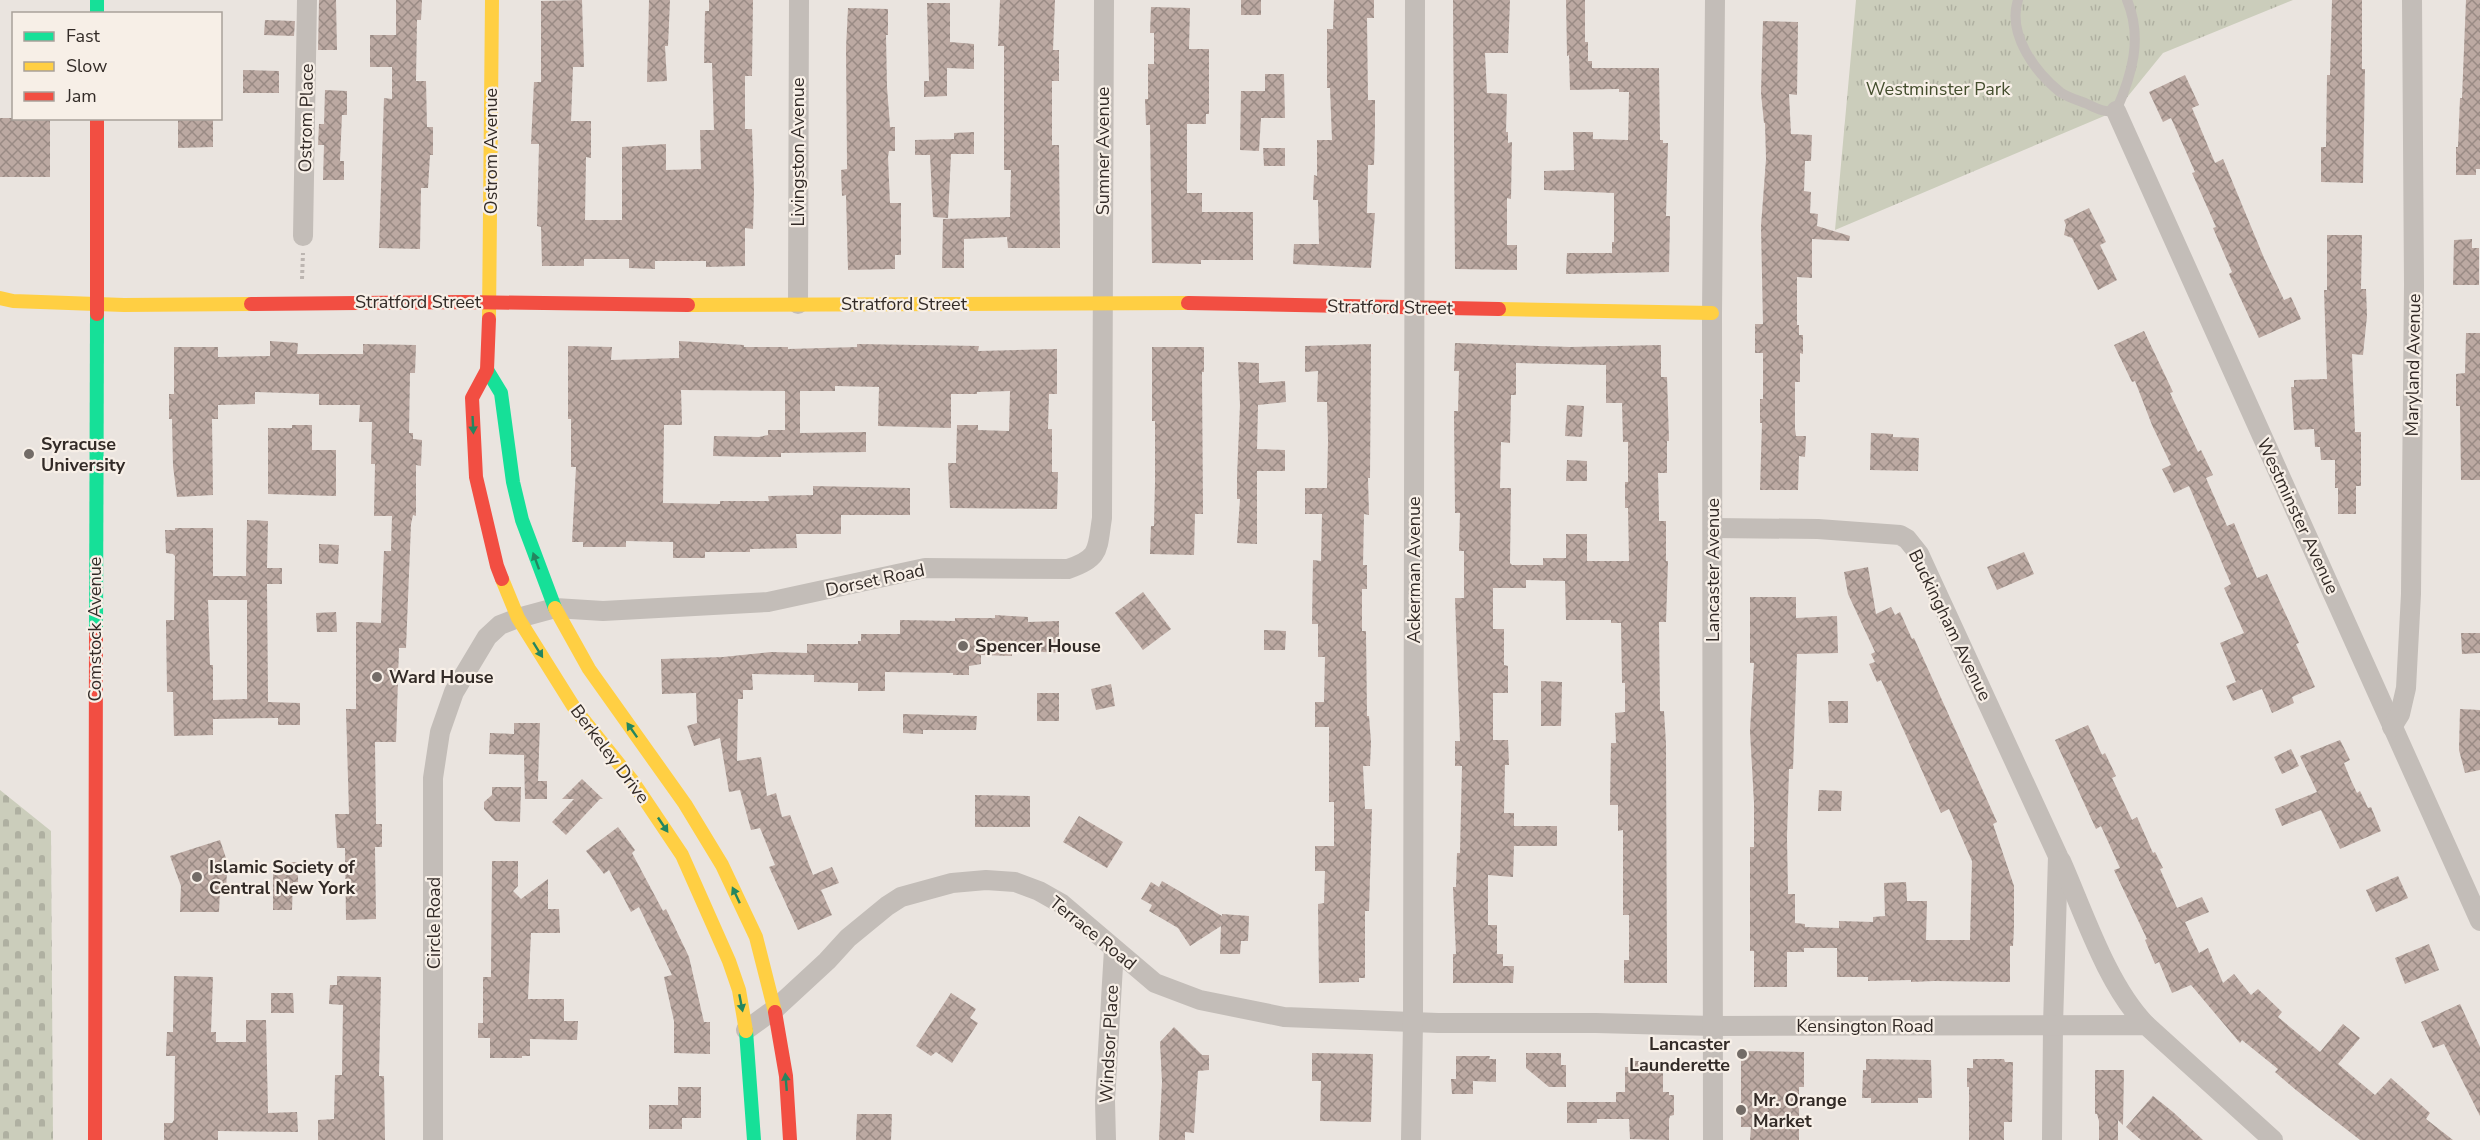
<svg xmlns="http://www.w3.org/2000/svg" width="2480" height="1140" font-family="'Nunito Sans',sans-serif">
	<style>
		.cemetery { fill: url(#cemetery-stones) }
		.park { fill: url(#park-tufts) }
		.building { fill: url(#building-cross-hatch); fill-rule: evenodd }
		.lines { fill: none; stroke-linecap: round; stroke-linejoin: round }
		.path { stroke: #bcb5b1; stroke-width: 4; stroke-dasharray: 3 3; stroke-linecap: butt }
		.lane { stroke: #c3bdb8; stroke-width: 10 }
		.street { stroke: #c3bdb8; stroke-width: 20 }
		.fast { stroke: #16e098; stroke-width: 14 }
		.slow { stroke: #ffcf43; stroke-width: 14 }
		.jam { stroke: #f24e42; stroke-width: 14 }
		.oneway { fill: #248660 }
		.poi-dot { fill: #736c67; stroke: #f7efe7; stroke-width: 2 }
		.labels { text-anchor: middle; stroke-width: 4.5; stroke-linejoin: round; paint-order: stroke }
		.park-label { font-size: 18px; fill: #444e2e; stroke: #f7efe7 }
		.street-label { font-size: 18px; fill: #332b27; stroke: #f7efe7 }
		.poi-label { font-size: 18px; font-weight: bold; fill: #332b27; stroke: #f7efe7; text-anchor: start }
	</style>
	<defs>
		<pattern id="cemetery-stones" width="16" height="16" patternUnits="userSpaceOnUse" patternTransform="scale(1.5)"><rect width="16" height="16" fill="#cbcdbb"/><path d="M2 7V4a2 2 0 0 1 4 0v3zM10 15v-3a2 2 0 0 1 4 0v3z" fill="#afb0a1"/></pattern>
		<pattern id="park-tufts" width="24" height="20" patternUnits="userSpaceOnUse" patternTransform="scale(1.5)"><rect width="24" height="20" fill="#cbcdbb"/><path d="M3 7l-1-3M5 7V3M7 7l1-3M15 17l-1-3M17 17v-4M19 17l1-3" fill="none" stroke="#afb0a1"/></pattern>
		<pattern id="building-cross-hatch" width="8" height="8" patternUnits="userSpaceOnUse" patternTransform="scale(1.5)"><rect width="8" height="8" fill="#bca9a2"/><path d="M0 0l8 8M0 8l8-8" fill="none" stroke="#998a84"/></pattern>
	</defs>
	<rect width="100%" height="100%" fill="#eae4df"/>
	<path class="cemetery" d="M0 790 51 831 53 1140H0Z"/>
	<path class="park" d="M1856 0H2293L2163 53 2116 111 1835 230Z"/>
	<g class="building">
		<path d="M319 0H336L337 50H318Z"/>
		<path d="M396 0H422L421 20H417L416 81H426L427 127H433V155H430L428 188H421L420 249 379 248 384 98 392 99V67H370V35H396Z"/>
		<path d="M582 0 584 67H573L571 121H591V158L586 157 585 220H622V147L666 144V170L701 169 700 130H714L712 63H704L705 11H709V0H753L752 76H745V129H752L754 191 753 229 745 228V266L706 267V261H655V269L629 268V259H584V266H542L541 227 537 226 539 144H531L534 82H541V1Z"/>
		<path d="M649 0H670L668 46H665L667 81 647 82Z"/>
		<path d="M1000 0H1055L1053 50H1059V81H1052V145H1059L1060 248H1008L1007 237 964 239V268H942L943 219 1010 217 1011 170H1004V46H998Z"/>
		<rect x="1241" y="0" width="20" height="15"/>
		<path d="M1334 0H1374V18H1367L1368 100H1375V128L1374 165H1368L1367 213H1375L1371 268 1293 264 1294 244H1319L1318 200H1313L1314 175 1317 176V140H1332L1330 88H1327V29H1333Z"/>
		<path d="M1453 0H1510L1508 53H1485L1487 93 1507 94 1506 132H1508V143L1512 142 1511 199 1507 198V245H1517V270L1455 269Z"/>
		<path d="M1566 0H1585V42H1588V61H1592V68H1659L1660 140H1663V143H1668L1666 216H1670L1669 272 1566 274 1567 253H1612V242H1614V193L1544 190V171L1574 170 1573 132H1593V139L1628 140 1629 92H1619V89L1570 90 1569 55 1567 56Z"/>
		<path d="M2332 0H2362V69H2365L2363 183 2321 182V147H2326L2327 75H2330Z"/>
		<path d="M2466 0H2480V169H2476V175H2456V147H2458L2460 98H2462Z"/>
		<path d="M927 3H950V42L974 44V69L947 68V96L924 97V81H929Z"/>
		<path d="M1151 7 1190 8 1189 49H1209V114H1206V124H1187V193H1202V212H1253V260H1201V264L1152 263 1150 125H1146L1145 99H1148V64H1154V33H1150Z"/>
		<path d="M848 8 888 9V35H886L887 87 890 127H895V151H889L888 157 890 203H901V255H895V269L848 270 846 195 842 196 841 170 847 169 846 48Z"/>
		<path d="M265 20 295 21 294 36 264 35Z"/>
		<path d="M1763 21 1798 22 1797 95 1789 94 1791 134 1812 135 1811 161H1805L1804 191 1811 192 1810 213 1818 214 1817 226 1850 236 1849 241 1812 239V278L1797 277V325H1799V335H1803V354L1800 353V382H1795V429L1796 436H1806L1805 457 1799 456 1798 490H1760L1762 423H1760V399H1763V353H1755V324H1763L1761 226 1766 159 1765 123H1764L1761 93Z"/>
		<path d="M243 70 279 71V93H243Z"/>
		<path d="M1265 74H1284L1285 118H1261L1259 151 1240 150 1241 91H1265Z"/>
		<path d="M2185 75 2199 105 2192 108 2215 163 2223 159 2264 258 2284 300 2291 297 2301 319 2259 338 2229 274 2232 272 2213 228 2216 227 2192 173 2195 172 2171 118 2163 122 2149 92Z"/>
		<path d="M325 90 347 91V115H342L340 161H344V180H323L324 145H318L319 124H324Z"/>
		<rect x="0" y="118" width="50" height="59"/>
		<path d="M178 118H213V147L178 148Z"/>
		<path d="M974 132V154H951L948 218 933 217 930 155H915V140L954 139V133Z"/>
		<path d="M1263 148H1285V166H1264Z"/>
		<path d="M2089 208 2106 242 2100 245 2117 280 2098 290 2072 238 2064 235 2066 225 2064 220Z"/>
		<path d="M2327 235H2362L2361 289H2366L2367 316 2363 355 2352 354 2355 432H2361V486H2356V514H2338V488H2335V460H2321L2320 447H2315L2314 429 2294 430 2291 387H2294V380L2327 379 2324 290H2327Z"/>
		<path d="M2472 239V248H2479V285H2453L2454 240Z"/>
		<path d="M2144 331 2173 392 2170 393 2198 452 2201 450 2213 475 2206 478 2227 526 2234 523 2257 578 2267 574 2299 643 2296 644 2315 687 2292 697 2294 703 2272 713 2262 689 2233 701 2226 686 2236 682 2220 643 2244 633 2224 588 2231 584 2189 486 2174 493 2162 469 2171 465 2152 425 2135 381 2132 382 2114 345Z"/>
		<path d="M2466 333H2480V480H2461L2460 406H2456V374L2465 373Z"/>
		<path d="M270 341 298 343 297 354H363V344L416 345 415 373H410L409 433H413V439L422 440 421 466 416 465V516L413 515 411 524 406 648H399L396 742H375L376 824H382V847H375L376 919 346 920 345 848H337L335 814H349L346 709H356V622L381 623 384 551H391L392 516H374L375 464H371L372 422H359L360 405H319V394L255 392V404L218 405V419H212L213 495 177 497 173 466 172 419H169V394H174V347H218V357L270 356Z"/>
		<path d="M679 341 744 345V347H788V349L857 347V344L979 346 978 351 1057 349V394H1049L1048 429H1052V472H1058L1057 509 950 508 948 463H956L957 425H978V430L1009 431 1010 391 977 392V394H951V428L878 426 879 387 835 386V391H800V433L866 432V452L781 453V457H752L713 456 714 436 759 437 768 435V430H785V391L681 390 682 425H664L663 503 720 504V501H769L768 496 813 495V486L910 488V515H841V534H796L797 548 750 549V552H705V558H673V542L626 541V547H583V542H572L576 467H571V419H568V346L612 347 611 360 679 358Z"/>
		<path d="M1455 343 1570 347 1661 345V377H1667L1669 441H1667V473H1658L1659 516V521H1666V561H1668L1666 622H1659L1660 711H1664L1666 744 1667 983H1624V960H1629V915H1623V830L1618 831V805H1610L1611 743H1616L1615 713 1625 712V683H1622L1621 623H1611V620H1566L1565 581 1526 580V588H1493V629H1504V665L1508 666V693H1493V740H1508L1509 765H1505L1504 813H1514V826H1557V846H1514L1513 877 1488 875V925H1497V954H1503V966H1514L1513 983H1453V954H1456L1453 887H1456L1457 853H1460L1462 766H1455V741H1460L1455 598H1464V551H1459L1460 513H1455L1454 411H1458L1459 371H1454ZM1516 363 1606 365V403H1622L1623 442H1628V482H1625V508H1628L1629 561H1587V534H1566V558H1543V565H1512L1510 563 1511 488H1500L1501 442 1510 443 1511 395H1516Z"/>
		<path d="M1371 344 1370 478H1368L1369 515 1364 514 1363 565H1367V589H1362V631H1366L1367 716H1369L1371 742 1370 766H1363L1365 809H1372L1369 911H1365V978H1359V982L1319 983 1318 904 1324 903 1325 871H1315V846H1334V802H1329V727H1315V702H1324L1325 657H1318V624H1312L1313 560 1321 561 1322 514H1305V488H1327L1328 441 1327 402H1317L1318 371 1305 372V346Z"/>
		<path d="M1152 347H1204V372H1202L1203 514H1195L1194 555 1150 554 1151 526H1154L1155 483V421H1152Z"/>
		<path d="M1238 362 1259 363V383L1285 381 1286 402 1258 405 1257 449 1285 450V471H1257V544L1237 543 1240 499H1237V477L1240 405Z"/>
		<path d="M1567 405 1584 406 1582 437 1565 436Z"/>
		<path d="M292 425H312V450H336V496L268 494V428H292Z"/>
		<path d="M1871 433 1893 434V437L1919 438 1918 471 1870 470Z"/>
		<path d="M1567 460 1587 461V481H1566Z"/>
		<path d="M247 520 268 521 267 568H282V584H267L268 702 300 703V725H278V718L213 719V735L174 736 173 692H167L166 620H174L175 556 173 554 166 553 165 530H175V528H213V576H246ZM208 600H247V699L213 700V665H210Z"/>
		<path d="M319 544 339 545 338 564 319 563Z"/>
		<path d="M2024 552 2034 574 1997 590 1987 567Z"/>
		<path d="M1868 567 1876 614 1891 607 1895 615 1900 612 1912 639 1914 638 1997 822 1993 824 2014 886V927L2013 946H2010V982L1934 981 1911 982V980L1868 981V977H1837V948H1804V952H1787V987H1754V951H1750V847H1754V803L1750 731 1754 663H1750V597H1796V618L1837 616 1838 653 1797 654 1793 769H1789L1787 837 1788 894H1795V923L1805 924V927L1839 928V921L1873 922V917L1885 916 1884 883 1906 882 1907 901H1927L1926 940H1970L1972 861 1949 809 1941 813 1881 680 1877 682 1869 664 1875 662 1871 654 1875 652 1848 594 1844 572Z"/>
		<path d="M1143 592 1171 629 1143 650 1115 613Z"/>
		<path d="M336 612 337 632H317L316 613Z"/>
		<path d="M995 615 1028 617V622L1059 621V653L1012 650V656L981 655V664L969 666V675H953V673L885 672V691H858V683L814 682V675L752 674 753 690H743V699H738L737 761 761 757 767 796 776 793 782 817 790 815 813 875 832 867 839 883 821 890 832 915 798 930 769 867 775 865 760 828 751 830 740 790 729 792 720 738 694 746 687 726 697 723 696 693 662 694 661 659 723 657 771 652 807 653V644H858V641H861V634H900V620L955 621V618H995Z"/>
		<path d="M1264 630 1286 631 1285 650H1264Z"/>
		<path d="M2461 633H2480V653L2462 654Z"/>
		<path d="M1541 681 1562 682 1561 726H1541Z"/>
		<path d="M1111 684 1115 706 1096 710 1091 689Z"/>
		<rect x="1037" y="693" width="22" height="28"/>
		<path d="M1828 701H1848V723H1829Z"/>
		<path d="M2460 709 2480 710V770L2465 773 2459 750Z"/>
		<path d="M903 714 977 716 976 730H923V734L903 733Z"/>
		<path d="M514 723H540L538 781H547V799H525L524 755 489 754 490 733 514 734Z"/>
		<path d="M2088 725 2102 755 2105 753 2116 776 2112 778 2132 820 2137 817 2153 853 2155 852 2163 868 2160 869 2177 908 2202 897 2209 912 2185 922 2199 953 2208 948 2223 983 2234 974 2251 995 2258 989 2282 1012 2278 1017 2320 1052 2343 1024 2360 1038 2338 1064 2375 1095 2391 1078 2430 1113 2426 1119 2453 1140H2360L2296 1090 2275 1072 2278 1069 2242 1040 2240 1043 2191 985 2172 993 2159 962 2155 964 2145 940 2147 939 2114 870 2120 868 2101 826 2096 829 2055 740Z"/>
		<path d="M2340 740 2350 760 2344 763 2350 778 2357 793 2360 791 2368 808 2371 807 2381 831 2340 849 2321 810 2282 826 2275 809 2317 792 2300 756Z"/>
		<path d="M2291 749 2299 766 2282 774 2274 757Z"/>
		<path d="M582 779 603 799H600L566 835 552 822 574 799H562Z"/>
		<path d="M492 787H521L520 822 495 821 484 809V802L492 795Z"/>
		<path d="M1819 790 1842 791 1841 811H1818Z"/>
		<path d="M975 795 1030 796V827H975Z"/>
		<path d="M1079 816 1123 842 1107 868 1063 842Z"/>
		<path d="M618 827 635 850 632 853 663 911 666 909 689 957 704 1022H710V1054L674 1053V1021L664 977 672 975 639 907 631 912 609 870 604 874 586 851Z"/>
		<path d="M220 840 227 861 223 862 227 872 226 890H220L219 912H180L181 886 170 856Z"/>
		<path d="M492 861H518V886L513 891 521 899 548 879V909H559L560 933H531L528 999H564V1021H578L577 1040 530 1039V1056H522V1058H490V1038H478V1023H483V977H491Z"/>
		<path d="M273 862H298V882H293L292 910H273Z"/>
		<path d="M2398 876 2408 898 2376 912 2366 890Z"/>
		<path d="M1162 881 1222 916V914L1249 916 1248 941H1241L1240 954H1220L1221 926 1190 946 1178 928 1149 911 1152 905 1141 899 1151 882 1159 887Z"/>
		<path d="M2429 944 2439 970 2405 984 2395 958Z"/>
		<path d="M174 976 213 977 211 1032H216V1042H246V1020H266L268 1113 297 1112 298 1132 218 1131V1140H164V1123H172L174 1120 175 1056H166L167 1032H173Z"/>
		<path d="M337 976 381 977 379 1076H384L385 1140H318V1120L334 1119 335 1075H342L343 1005 329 1004 330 985H337Z"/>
		<path d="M271 993H293L294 1013H271Z"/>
		<path d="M951 993 976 1009 970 1018 978 1023 952 1063 936 1052 931 1056 916 1046Z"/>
		<path d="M2460 1004 2480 1047V1116L2444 1044 2433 1048 2421 1022Z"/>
		<path d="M1174 1027 1202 1055H1209V1070L1198 1071 1194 1133 1185 1132V1140H1159L1162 1082 1160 1042Z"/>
		<path d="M1741 1051 1804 1052V1087H1799V1140H1750L1751 1127H1741Z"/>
		<path d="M1312 1053 1373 1054 1371 1122 1320 1121 1321 1081H1312Z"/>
		<path d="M1526 1053H1561V1065H1566V1087H1549L1526 1068Z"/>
		<path d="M1456 1056H1490L1489 1059H1496V1082L1473 1081V1094H1452L1451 1079H1456Z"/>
		<path d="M1866 1059 1931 1060 1932 1098H1918V1103H1871V1098H1862L1863 1070H1866Z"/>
		<path d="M1973 1059H2004L2005 1062H2013L2012 1122H2004V1140H1969V1087H1967V1068H1973Z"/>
		<path d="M1630 1061H1663V1092H1669V1095H1674V1115L1670 1116 1669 1119V1140L1630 1139 1629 1119H1597V1123H1567V1102H1616V1092H1625V1067H1630Z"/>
		<path d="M2095 1070H2124L2123 1125 2118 1120V1140H2099V1121L2097 1114H2095Z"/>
		<path d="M678 1087H701V1118H682V1129H649V1105H678Z"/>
		<path d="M2153 1096 2173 1112 2203 1140H2141L2126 1127Z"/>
		<path d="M857 1114H892L891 1140H856Z"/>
	</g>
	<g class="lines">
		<path class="path" d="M302 279 303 253"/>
		<path class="lane" d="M2018 0C2007 34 2035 72 2060 92 2067 97 2077 100 2085 103 2096 108 2104 113 2116 111 2132 75 2143 38 2127 0"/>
		<g class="street">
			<path d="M2116 111 2480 921"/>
			<path d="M303 236 307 0"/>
			<path d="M798 304 799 0"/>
			<path d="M1713 528 1818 529 1900 535 1907 539 1919 554 2058 856 2053 1025 2052 1140"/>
			<path d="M2392 727 2400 714 2406 688 2411 594 2414 285 2412 0"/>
			<path d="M2061 861C2084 913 2107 985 2146 1025"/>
			<path d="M746 1030 775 1009 827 961 848 938 887 906 901 897 952 883 986 880 1015 882 1039 891 1062 904 1155 983 1200 1000 1284 1017 1438 1023H1596L1713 1026 2146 1025 2273 1140"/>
			<path d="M433 1140V778L440 732 454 692 487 637 500 625 518 618 555 608 603 611 768 602 925 568 1068 569C1101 558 1097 549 1102 518L1104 0"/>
			<path d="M1106 1140 1105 1101 1114 949"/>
			<path d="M1411 1140 1413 1022 1415 0"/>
			<path d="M1713 1140 1712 313 1715 0"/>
		</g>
		<g class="fast">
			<path d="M97 0V14"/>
			<path d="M487 370 501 393 513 482 522 520 555 608"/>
			<path d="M96 634 97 314"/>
			<path d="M746 1031 754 1140"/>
		</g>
		<g class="slow">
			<path d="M0 298 13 301 124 305 251 304"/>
			<path d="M688 305 1188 303"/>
			<path d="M1499 309 1712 313"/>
			<path d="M489 319 492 0"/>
			<path d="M502 579 518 618 575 709 631 779 682 855 729 961 739 990 746 1031"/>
			<path d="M555 608 589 669 685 804 722 865 756 937 775 1012"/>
		</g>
		<g class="jam">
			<path d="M1188 303 1499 309"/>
			<path d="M251 304 463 302 688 305"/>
			<path d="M97 314V118"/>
			<path d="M489 319 487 370 472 398 476 477 497 566 502 579"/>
			<path d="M775 1012 786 1076 790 1140"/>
			<path d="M95 1140 96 634"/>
		</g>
	</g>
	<defs><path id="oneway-solid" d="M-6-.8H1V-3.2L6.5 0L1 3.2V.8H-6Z" transform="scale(1.5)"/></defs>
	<g class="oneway">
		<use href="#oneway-solid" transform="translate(473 425) rotate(87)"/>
		<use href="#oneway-solid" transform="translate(536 561) rotate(-110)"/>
		<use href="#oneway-solid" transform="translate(538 650) rotate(58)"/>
		<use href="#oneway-solid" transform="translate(632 730) rotate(-125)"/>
		<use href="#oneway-solid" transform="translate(663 825) rotate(56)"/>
		<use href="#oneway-solid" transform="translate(736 895) rotate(-115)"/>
		<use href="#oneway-solid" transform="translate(741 1003) rotate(79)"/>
		<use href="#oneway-solid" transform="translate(786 1082) rotate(-95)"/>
	</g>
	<g class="poi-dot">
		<circle cx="29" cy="454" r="6"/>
		<circle cx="963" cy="646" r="6"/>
		<circle cx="377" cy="677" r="6"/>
		<circle cx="197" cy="877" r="6"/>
		<circle cx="1742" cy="1054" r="6"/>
		<circle cx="1741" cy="1110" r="6"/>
	</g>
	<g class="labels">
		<g class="park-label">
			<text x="1938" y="95">Westminster Park</text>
		</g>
		<g class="street-label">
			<text transform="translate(306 118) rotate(-89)" y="6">Ostrom Place</text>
			<text transform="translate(491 151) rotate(-90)" y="6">Ostrom Avenue</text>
			<text transform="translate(1103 151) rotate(-90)" y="6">Sumner Avenue</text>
			<text transform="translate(798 152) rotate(-90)" y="6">Livingston Avenue</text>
			<text x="418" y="308">Stratford Street</text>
			<text x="904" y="310">Stratford Street</text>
			<text transform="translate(1390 307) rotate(1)" y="6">Stratford Street</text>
			<text transform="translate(2413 365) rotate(-89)" y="6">Maryland Avenue</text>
			<text transform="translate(2298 516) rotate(65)" y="6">Westminster Avenue</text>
			<text transform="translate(1414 570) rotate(-90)" y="6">Ackerman Avenue</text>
			<text transform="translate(1713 570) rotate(-90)" y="6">Lancaster Avenue</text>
			<text transform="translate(875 580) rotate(-12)" y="6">Dorset Road</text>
			<text transform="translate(1950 625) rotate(64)" y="6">Buckingham Avenue</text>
			<text transform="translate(95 629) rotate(-90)" y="6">Comstock Avenue</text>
			<text transform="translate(610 754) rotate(53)" y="6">Berkeley Drive</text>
			<text transform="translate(434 923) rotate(-90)" y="6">Circle Road</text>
			<text transform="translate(1093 933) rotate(39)" y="6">Terrace Road</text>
			<text x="1865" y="1032">Kensington Road</text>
			<text transform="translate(1109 1044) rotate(-87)" y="6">Windsor Place</text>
		</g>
		<g class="poi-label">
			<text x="41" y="450">Syracuse<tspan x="41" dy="21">University</tspan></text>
			<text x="975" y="652">Spencer House</text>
			<text x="389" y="683">Ward House</text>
			<text x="209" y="873">Islamic Society of<tspan x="209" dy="21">Central New York</tspan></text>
			<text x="1730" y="1050" text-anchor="end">Lancaster<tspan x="1730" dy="21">Launderette</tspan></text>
			<text x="1753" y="1106">Mr. Orange<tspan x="1753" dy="21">Market</tspan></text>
		</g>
	</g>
	<rect x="12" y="12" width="210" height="108" fill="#f7efe7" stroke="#a9a19a" stroke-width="1.5"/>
	<rect x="24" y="32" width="30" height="9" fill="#16e098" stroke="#a9a19a" stroke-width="1.5"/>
	<text x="66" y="42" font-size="18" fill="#332b27">Fast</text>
	<rect x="24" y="62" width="30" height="9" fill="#ffcf43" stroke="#a9a19a" stroke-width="1.5"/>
	<text x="66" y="72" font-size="18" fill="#332b27">Slow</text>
	<rect x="24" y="92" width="30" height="9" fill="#f24e42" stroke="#a9a19a" stroke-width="1.5"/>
	<text x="66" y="102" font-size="18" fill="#332b27">Jam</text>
</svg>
